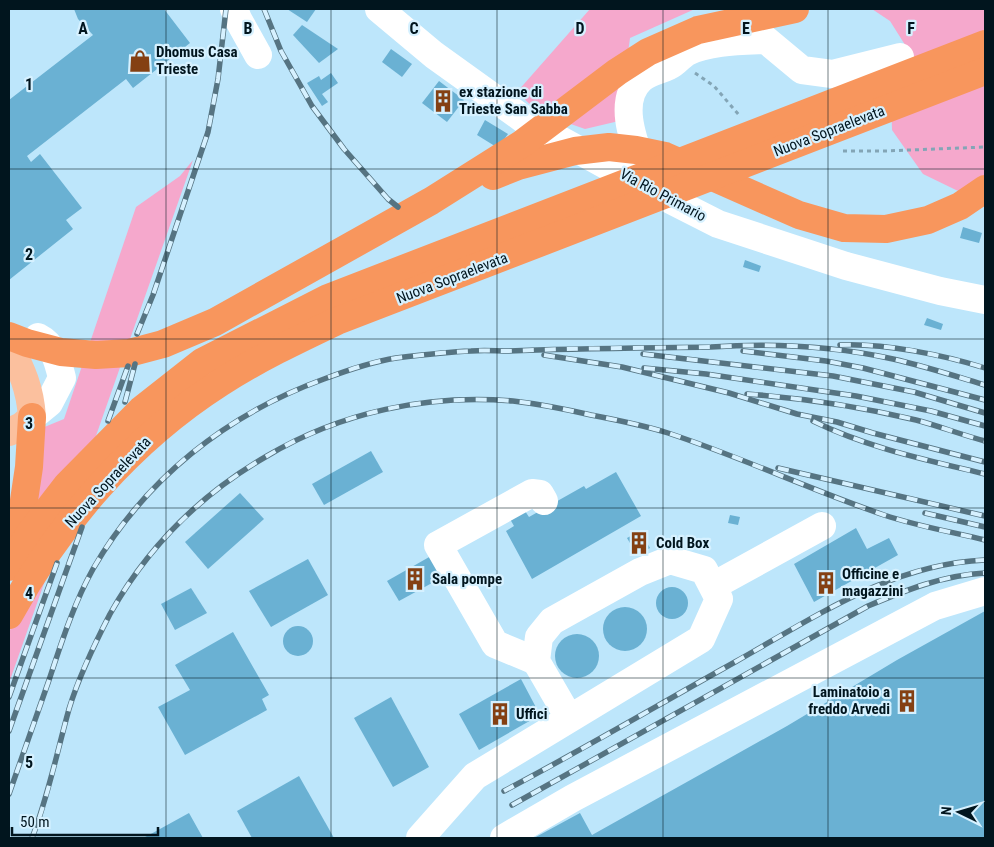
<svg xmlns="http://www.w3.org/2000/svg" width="994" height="847" font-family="'Roboto Condensed',sans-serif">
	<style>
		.green { fill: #f5a8cc }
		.building { fill: #6ab1d3 }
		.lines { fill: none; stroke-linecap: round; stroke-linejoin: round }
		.path { stroke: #83a5b6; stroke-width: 3; stroke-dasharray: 4 4; stroke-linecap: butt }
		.minor { stroke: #fff; stroke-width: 28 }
		.major { stroke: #fbc09e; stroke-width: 28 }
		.highway { stroke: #f8965d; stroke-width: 28 }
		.rail-casing { stroke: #567482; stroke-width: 5.5 }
		.rail { stroke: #d6f1ff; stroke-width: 4; stroke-dasharray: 11; stroke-linecap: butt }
		.grid { fill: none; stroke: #01151e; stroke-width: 1; stroke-opacity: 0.55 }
		.labels { text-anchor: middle; stroke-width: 4.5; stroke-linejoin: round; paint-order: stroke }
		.poi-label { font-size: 15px; font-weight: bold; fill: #01151e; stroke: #d6f1ff; text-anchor: start }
		.street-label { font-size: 15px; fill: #01151e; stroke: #d6f1ff }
		.grid-label { font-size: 16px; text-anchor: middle; font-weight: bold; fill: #01151e; stroke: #d6f1ff; stroke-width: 4.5; stroke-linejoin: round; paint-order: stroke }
	</style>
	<rect width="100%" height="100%" fill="#bde6fb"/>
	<g class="green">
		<path d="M590 9H695L630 38 619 121 585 129 539 113 517 92Z"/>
		<path d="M872 9H985V201L956 190 923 174 892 130 891 94 907 48 890 21Z"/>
		<path d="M193 160 9 683V635L25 563 42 428 64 419 136 207 180 176Z"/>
	</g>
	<g class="building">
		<path d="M74 9H164L190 43 133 88 126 79 27 156 31 162 40 154 82 208 66 220 73 229 9 280V100L93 35 78 19Z"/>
		<path d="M287 9H316L307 22Z"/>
		<path d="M302 25 338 49 319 63 293 35Z"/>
		<path d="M391 49 412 64 402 77 382 62Z"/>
		<path d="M331 73 338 83 322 94 328 102 322 106 307 83 319 76 321 80Z"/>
		<path d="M439 81 464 100 447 122 422 103Z"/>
		<path d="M485 120 508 134 498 148 477 135Z"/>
		<path d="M963 227 982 233 979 243 960 238Z"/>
		<path d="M745 260 761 266 759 272 743 267Z"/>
		<path d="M927 318 943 324 941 330 924 325Z"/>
		<path d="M371 451 383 472 324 505 312 484Z"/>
		<path d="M616 472 641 516 532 579 506 531 514 526 510 519 525 511 529 517 584 486 586 489Z"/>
		<path d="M240 493 264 519 208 569 185 542Z"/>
		<path d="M730 515 740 517 738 525 728 523Z"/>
		<path d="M856 528 867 549 889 538 898 555 814 602 794 564Z"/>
		<path d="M640 531 650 548 637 555 627 538Z"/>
		<path d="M431 556 443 577 399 601 387 581Z"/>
		<path d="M308 559 328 595 271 627 249 591Z"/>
		<circle cx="672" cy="603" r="16"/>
		<path d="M191 588 207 613 175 630 161 604Z"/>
		<circle cx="625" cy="629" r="22"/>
		<path d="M985 611V838H534L580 813 592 835 787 726 897 660Z"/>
		<circle cx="298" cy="641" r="15"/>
		<path d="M233 632 269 695 262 699 267 710 185 755 158 707 190 690 175 665Z"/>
		<circle cx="577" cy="656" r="22"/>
		<path d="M521 679 540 715 479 750 459 714Z"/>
		<path d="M391 697 429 767 393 787 354 718Z"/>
		<path d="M299 776 334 838H252L237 811Z"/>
		<path d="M189 813 203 838H143L149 835Z"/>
	</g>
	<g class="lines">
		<g class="path">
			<path d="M695 73 714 86 739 115"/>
			<path d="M843 151H885L985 147"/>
		</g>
		<g class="minor">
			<path d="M234 9 238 19 258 55"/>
			<path d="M379 9 434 55 526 121 651 190 718 224 846 266 940 291 985 300"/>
			<path d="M644 170C635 145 616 101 641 79 650 71 659 71 669 66 676 63 680 56 687 52 708 41 742 41 766 40L802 70 832 74 900 57"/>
			<path d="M32 417 49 403 62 378C58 361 54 345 38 337"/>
			<path d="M713 586 822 526"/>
			<path d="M536 661 495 644 438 545 532 493 540 494 544 501"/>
			<path d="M420 838 475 776 701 639 719 599 704 570 670 560 640 572 552 621 539 637 536 661 569 718"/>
			<path d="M504 838 573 798 935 606 985 591"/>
		</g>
		<path class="major" d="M9 345C22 371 30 388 32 417L22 426 9 432"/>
		<g class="highway">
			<path d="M493 176 518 166 575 151 609 147 636 150 665 156 799 215 844 228 886 229 928 220 960 206 985 189"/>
			<path d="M9 336 27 343 61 352 96 355 129 353 163 344 215 322 431 201 523 143 617 72 648 52 698 30 795 9"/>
			<path d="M17 547 29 467 32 417"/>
			<path d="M9 567 30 533 67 485 141 410 202 362 328 298 985 44"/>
			<path d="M9 615C59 523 131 440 220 383 257 359 297 340 337 321L985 71"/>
		</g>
		<defs>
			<g id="rail">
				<path d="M264 9 281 51 312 106 344 149 388 199 398 207"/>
				<path d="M137 334 153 295 208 132 218 79 226 9"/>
				<path d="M840 345C884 343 944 355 985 368"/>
				<path d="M743 351 826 361 863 368 985 400"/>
				<path d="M643 354 833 376 914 392 985 413"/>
				<path d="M544 355 622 367 729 393 797 414 837 422 873 433 985 462"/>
				<path d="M644 368 706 374 856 396 931 411 985 426"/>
				<path d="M747 394C802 398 862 407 916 420 939 426 962 435 985 441"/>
				<path d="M125 402 135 364"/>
				<path d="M108 421 128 366"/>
				<path d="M813 421C868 448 927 460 985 474"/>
				<path d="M778 468 985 516"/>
				<path d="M925 513 985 527"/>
				<path d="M9 697 57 563"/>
				<path d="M9 731 82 527"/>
				<path d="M504 791C582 750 658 705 735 662 815 617 891 564 985 560"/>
				<path d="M9 794C22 757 35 720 48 683 61 644 73 605 93 569 145 479 227 414 324 379 348 370 371 362 396 358 421 355 446 352 471 351 484 350 496 351 509 351 576 348 644 348 711 347 771 343 834 346 893 359 924 366 955 376 985 385"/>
				<path d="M512 805 868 606C906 590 944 575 985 573"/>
				<path d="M32 838C48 797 57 752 69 709 79 676 94 645 110 614 147 548 201 494 267 456 341 412 427 394 513 401 539 404 565 409 591 415 617 420 643 425 668 433 741 457 811 490 884 515 917 526 952 532 985 540"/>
			</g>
		</defs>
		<use href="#rail" class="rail-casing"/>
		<use href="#rail" class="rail"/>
	</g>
	<path class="grid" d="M166 9V838M331 9V838M497 9V838M663 9V838M828 9V838M9 169H985M9 339H985M9 508H985M9 678H985"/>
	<defs>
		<symbol id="shop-bare" viewBox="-9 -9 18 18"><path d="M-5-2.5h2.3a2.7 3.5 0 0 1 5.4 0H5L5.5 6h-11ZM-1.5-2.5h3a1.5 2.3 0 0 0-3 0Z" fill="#844013" stroke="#d6f1ff" stroke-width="2.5" paint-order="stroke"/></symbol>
		<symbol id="building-bare" viewBox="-9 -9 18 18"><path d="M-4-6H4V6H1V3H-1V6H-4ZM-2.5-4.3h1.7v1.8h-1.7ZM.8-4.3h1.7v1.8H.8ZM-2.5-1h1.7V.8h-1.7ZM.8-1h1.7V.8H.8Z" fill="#844013" stroke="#d6f1ff" stroke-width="2.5" paint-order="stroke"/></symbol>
	</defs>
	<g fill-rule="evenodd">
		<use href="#shop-bare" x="124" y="45" width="32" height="32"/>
		<use href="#building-bare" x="427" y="85" width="32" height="32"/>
		<use href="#building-bare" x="623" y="527" width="32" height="32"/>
		<use href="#building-bare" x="399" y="563" width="32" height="32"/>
		<use href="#building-bare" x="810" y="567" width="32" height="32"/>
		<use href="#building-bare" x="891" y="685" width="32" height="32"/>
		<use href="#building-bare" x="484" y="698" width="32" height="32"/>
	</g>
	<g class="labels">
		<g class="poi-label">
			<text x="156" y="57">Dhomus Casa<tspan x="156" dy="17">Trieste</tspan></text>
			<text x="459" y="97">ex stazione di<tspan x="459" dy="17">Trieste San Sabba</tspan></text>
			<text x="656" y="548">Cold Box</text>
			<text x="842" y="579">Officine e<tspan x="842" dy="17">magazzini</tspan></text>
			<text x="432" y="584">Sala pompe</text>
			<text x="890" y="697" text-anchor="end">Laminatoio a<tspan x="890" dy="17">freddo Arvedi</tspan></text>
			<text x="516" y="719">Uffici</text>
		</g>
		<g class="street-label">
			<text transform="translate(829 131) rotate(-21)" y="5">Nuova Sopraelevata</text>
			<text transform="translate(663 195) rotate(28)" y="5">Via Rio Primario</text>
			<text transform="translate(452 278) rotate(-21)" y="5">Nuova Sopraelevata</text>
			<text transform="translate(108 482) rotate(-47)" y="5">Nuova Sopraelevata</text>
		</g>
	</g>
	<g class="grid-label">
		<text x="83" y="34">A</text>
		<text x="248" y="34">B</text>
		<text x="414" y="34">C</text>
		<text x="580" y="34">D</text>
		<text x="746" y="34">E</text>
		<text x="911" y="34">F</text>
		<text x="29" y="90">1</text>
		<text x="29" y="260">2</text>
		<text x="29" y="429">3</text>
		<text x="29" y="599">4</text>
		<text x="29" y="768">5</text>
	</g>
	<rect width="994" height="847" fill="none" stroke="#01151e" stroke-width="20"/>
	<g transform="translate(959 812) rotate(275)" stroke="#d6f1ff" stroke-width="4" paint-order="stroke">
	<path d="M0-4L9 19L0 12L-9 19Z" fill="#01151e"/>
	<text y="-8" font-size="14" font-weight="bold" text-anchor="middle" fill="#01151e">N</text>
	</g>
	<path d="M12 827v8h146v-8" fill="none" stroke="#01151e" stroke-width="2.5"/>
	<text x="20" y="827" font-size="15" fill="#01151e" stroke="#d6f1ff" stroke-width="4" paint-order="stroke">50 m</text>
</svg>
